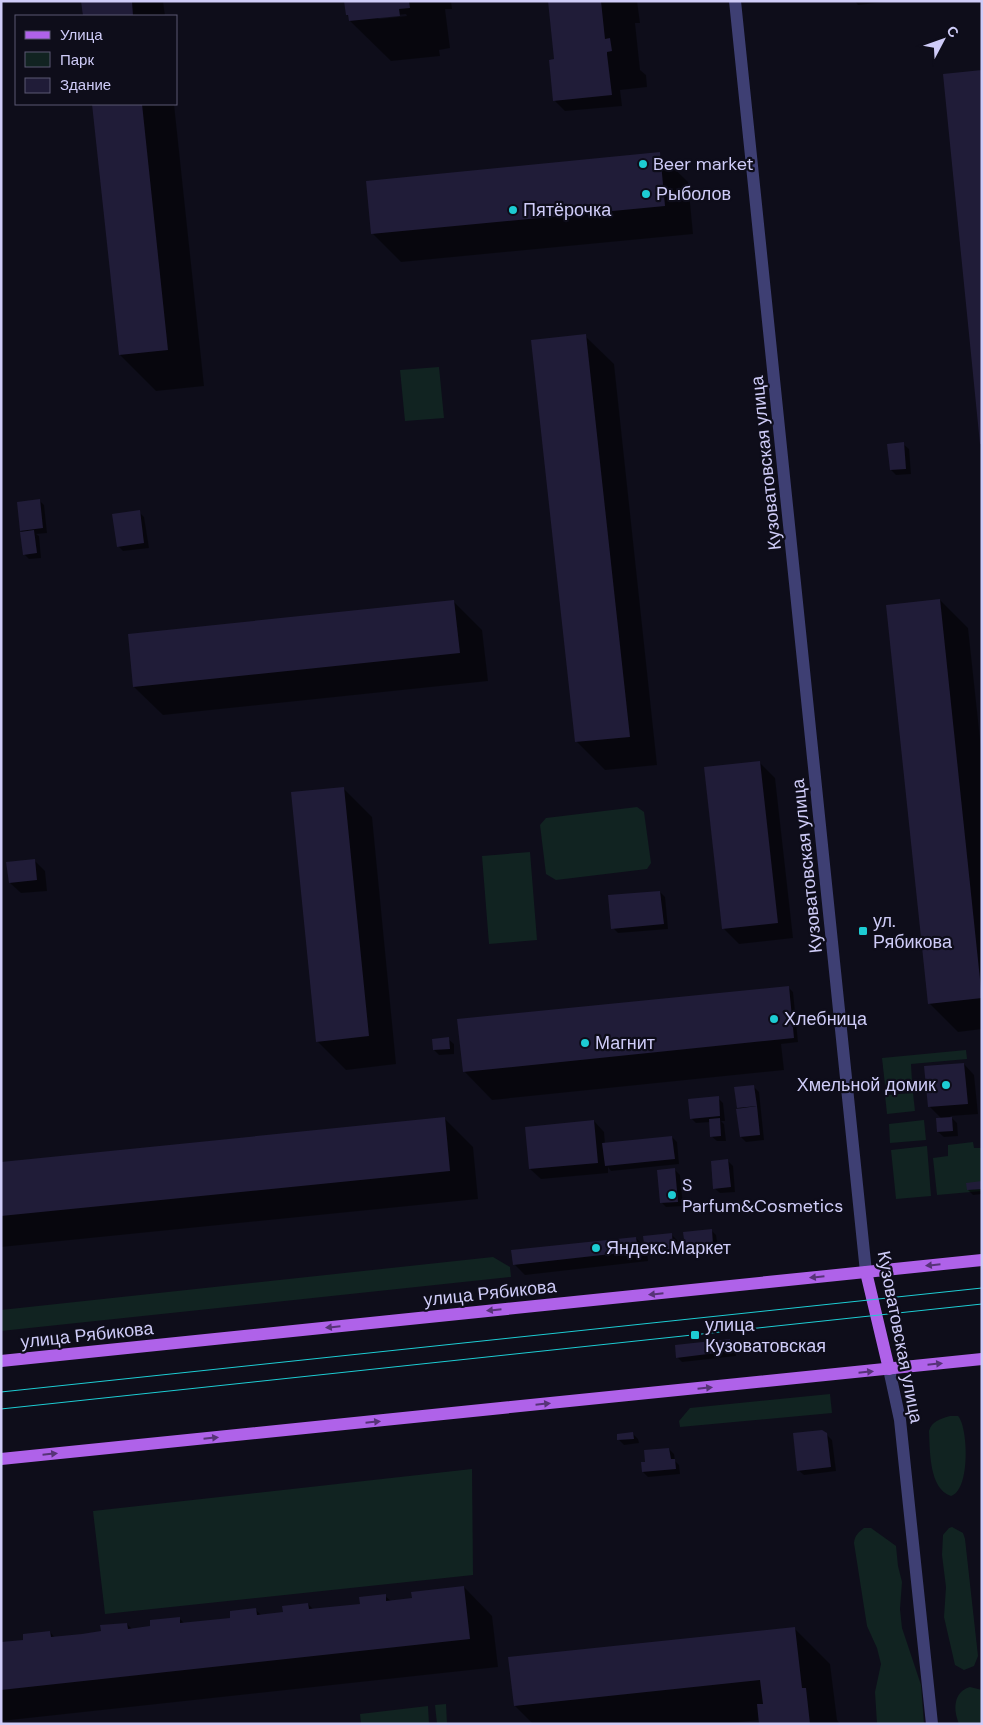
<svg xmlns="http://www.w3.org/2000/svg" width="983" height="1725" font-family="'DM Sans',sans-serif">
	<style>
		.green { fill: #112321 }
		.shadow { fill: #0007; fill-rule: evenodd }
		.building { fill: #201c38 }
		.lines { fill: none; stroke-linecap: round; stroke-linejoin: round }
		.tertiary { stroke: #3e3f73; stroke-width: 12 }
		.primary { stroke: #af62e9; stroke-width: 12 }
		.tram { stroke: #1dccd3; stroke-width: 1 }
		.oneway { fill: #563377 }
		.poi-dot { fill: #1dccd3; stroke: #0e0d1a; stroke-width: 2 }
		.labels { text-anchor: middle; stroke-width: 4.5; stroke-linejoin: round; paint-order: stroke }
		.poi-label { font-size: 18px; fill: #cfccf8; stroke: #0e0d1a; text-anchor: start }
		.street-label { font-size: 18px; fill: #cfccf8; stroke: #0e0d1a }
	</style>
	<rect width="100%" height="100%" fill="#0e0d1a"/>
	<g class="green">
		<path d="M439 367 444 418 405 421 400 370Z"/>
		<path d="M637 807 644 812 651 863 647 869 556 880 546 874 540 825 546 818Z"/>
		<path d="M530 852 537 940 489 944 482 856Z"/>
		<path d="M966 1050 967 1059 911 1064 912 1082 885 1085 882 1058Z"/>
		<path d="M913 1093 915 1111 887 1114 885 1095Z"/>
		<path d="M924 1120 926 1140 890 1143 889 1124Z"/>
		<path d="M973 1142 974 1148H981L982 1191 937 1195 933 1158 948 1156V1145Z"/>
		<path d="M927 1146 931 1196 896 1199 891 1150Z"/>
		<path d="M493 1257 510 1267 511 1277 1 1331V1310Z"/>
		<path d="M830 1394 832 1413 680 1427 679 1421 690 1408Z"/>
		<path d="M950 1416H958C968 1426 971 1490 951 1496 929 1489 930 1451 929 1431 932 1421 940 1419 950 1416Z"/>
		<path d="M472 1469 473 1575 105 1614 93 1511Z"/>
		<path d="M952 1527 963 1533 965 1539 978 1656 974 1666 964 1670 955 1665 944 1617 946 1587 942 1555 943 1535 949 1528Z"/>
		<path d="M864 1528H871L896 1546 898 1566 902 1582 900 1609 902 1628 921 1685 924 1724H877L875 1692 881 1664 877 1648 867 1626 854 1543C855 1535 858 1533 864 1528Z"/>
		<path d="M970 1687 982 1690V1724H959C953 1710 953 1692 970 1687Z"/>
		<path d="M446 1704 447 1724H437L435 1705Z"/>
		<path d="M428 1706 429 1724H361L360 1714Z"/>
	</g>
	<g class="shadow">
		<path d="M83 1H163L165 16H84Z"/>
		<path d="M345 1H451L452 9H445L450 48 439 50 440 56 391 61 350 21 347 14ZM406 14 407 16 379 19 377 17Z"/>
		<path d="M549 1H637L640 23H635L640 70 646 75 647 87 620 90 622 106 565 111 555 101 557 60Z"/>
		<path d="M855 1H894L858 5Z"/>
		<path d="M93 104H174L204 386 156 391 120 355Z"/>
		<path d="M659 154 688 182 693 234 401 262 373 234Z"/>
		<path d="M585 336 614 364 657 765 605 770 577 742Z"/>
		<path d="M903 444 909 449 911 474 896 475 891 470Z"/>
		<path d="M39 500 44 505 47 533 36 534 39 536 41 558 29 559 24 554 18 503Z"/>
		<path d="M139 512 144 517 149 548 123 551 118 546Z"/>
		<path d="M940 600 968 628 982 757V1029L958 1032 929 1003Z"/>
		<path d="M454 602 482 630 488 681 163 715 134 687Z"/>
		<path d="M759 762 775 778 793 938 739 944 723 928Z"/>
		<path d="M343 788 372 817 396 1064 346 1070 317 1041Z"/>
		<path d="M34 860 45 871 47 891 21 893 10 883Z"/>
		<path d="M660 892 665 897 668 929 618 933 613 928Z"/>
		<path d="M788 987 793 992 798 1042 781 1044 784 1070 492 1100 464 1071Z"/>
		<path d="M448 1039 454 1044V1054L439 1055 434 1050Z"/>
		<path d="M964 1064 974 1075 978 1114 950 1116 957 1123 958 1136 944 1137 938 1132 942 1119 929 1106Z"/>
		<path d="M754 1087 759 1092 764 1140 746 1142 741 1137 740 1109 738 1107Z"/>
		<path d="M718 1098 723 1103 725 1121H721L724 1124 726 1141H717L711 1136 710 1122 696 1123 691 1118Z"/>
		<path d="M444 1118 473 1147 478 1199 1 1247V1163Z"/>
		<path d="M594 1121 604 1132 605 1144 672 1137 677 1142 679 1164 611 1171 608 1167V1173L541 1179 530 1169Z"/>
		<path d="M728 1161 733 1166 735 1192 720 1193 714 1188Z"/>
		<path d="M675 1170 680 1175 683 1206 666 1207 661 1202Z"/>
		<path d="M982 1182V1194L973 1195 968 1190Z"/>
		<path d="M711 1230 716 1235 718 1249 691 1252 686 1247Z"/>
		<path d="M672 1235 677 1240 678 1254 651 1256 647 1252 648 1261 525 1275 514 1264 636 1238 646 1248Z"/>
		<path d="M730 1341 735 1346 736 1356 682 1362 677 1357Z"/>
		<path d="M633 1434 638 1439 639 1443 624 1445 619 1440Z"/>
		<path d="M826 1434 832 1440 836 1471 804 1475 798 1470Z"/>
		<path d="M669 1449 674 1454 675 1461 679 1465 680 1474 648 1477 643 1472Z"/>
		<path d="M464 1587 492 1616 498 1667 1 1721V1643L24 1641 50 1632 55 1638 102 1633 127 1624 132 1629 152 1627 179 1618 185 1624 232 1619 256 1610 261 1615 284 1613 308 1604 314 1610 362 1605 385 1596 391 1601 413 1599Z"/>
		<path d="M794 1628 830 1664 837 1720 840 1724H760V1720L721 1724H533L515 1706Z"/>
	</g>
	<g class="building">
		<path d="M81 1H132L133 16H83Z"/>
		<path d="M344 1H409L410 8 399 9 400 16 349 21 348 15H346Z"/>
		<path d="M548 1H601L605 39 610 38 612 51 607 52V54L612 95 553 101 549 60 554 59Z"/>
		<path d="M982 70V444H980L943 74Z"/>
		<path d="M92 104H142L168 350 119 355Z"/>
		<path d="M660 152 665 206 371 234 366 181Z"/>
		<path d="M586 334 630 737 575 742 531 340Z"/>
		<path d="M904 442 906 469 890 470 887 444Z"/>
		<path d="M40 499 43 528 20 531 17 502Z"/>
		<path d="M140 510 144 543 117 547 112 514Z"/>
		<path d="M34 530 37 553 23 555 20 532Z"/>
		<path d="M940 599 982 998 928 1004 886 605Z"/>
		<path d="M454 600 460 653 133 687 128 634Z"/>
		<path d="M760 761 778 923 722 929 704 767Z"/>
		<path d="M344 787 369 1036 316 1042 291 792Z"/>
		<path d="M35 859 37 880 9 883 6 862Z"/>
		<path d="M660 891 664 924 611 929 608 895Z"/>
		<path d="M789 986 794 1038 463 1072 457 1019Z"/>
		<path d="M449 1037 450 1049 433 1050 432 1039Z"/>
		<path d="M964 1063 968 1104 928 1107 924 1066Z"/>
		<path d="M754 1085 757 1106 737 1108 734 1087Z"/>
		<path d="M719 1096 720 1116 690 1119 688 1099Z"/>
		<path d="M757 1106 760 1135 740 1137 736 1109Z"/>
		<path d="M445 1117 450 1171 1 1216V1162Z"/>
		<path d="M952 1117 953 1131 937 1132 936 1118Z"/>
		<path d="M720 1118 721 1136 710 1137 709 1119Z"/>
		<path d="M594 1120 598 1163 529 1169 525 1127Z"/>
		<path d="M672 1136 675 1159 605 1166 602 1143Z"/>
		<path d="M728 1159 731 1187 713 1189 711 1161Z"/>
		<path d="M675 1168 678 1202 660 1203 657 1170Z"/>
		<path d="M982 1181V1189L967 1190 966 1183Z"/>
		<path d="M712 1229 713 1245 685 1247 683 1232Z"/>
		<path d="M672 1233 673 1249 645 1252 643 1236Z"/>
		<path d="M636 1237 638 1251 513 1265 511 1250Z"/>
		<path d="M730 1339 732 1351 676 1358 675 1345Z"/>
		<path d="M822 1430 827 1433 831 1467 797 1471 793 1433Z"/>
		<path d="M633 1432 634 1439 617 1440V1434Z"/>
		<path d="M669 1448 671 1459H675L676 1469 642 1472 641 1462H645L644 1450Z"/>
		<path d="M464 1586 470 1639 1 1690V1642L23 1640V1634L50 1631 51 1637 82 1634 101 1631 100 1625 127 1623 128 1629 150 1626V1620L180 1617V1623L230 1618V1611L256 1608 257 1615 283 1612 282 1606 308 1603 309 1609 360 1604 359 1597 386 1594V1601L412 1598 411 1592Z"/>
		<path d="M795 1627 802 1688H806L810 1724H759L757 1704H763L760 1680 514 1706 508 1657Z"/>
	</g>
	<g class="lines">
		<g class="tertiary">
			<path d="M735 1 866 1272"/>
			<path d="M889 1369 900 1420 932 1724"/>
		</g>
		<g class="primary">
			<path d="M866 1272 889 1369"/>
			<path d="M1 1361 982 1260"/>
			<path d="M1 1459 982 1359"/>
		</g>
		<g class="tram">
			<path d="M1 1392 982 1288"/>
			<path d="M1 1409 982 1304"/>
		</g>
	</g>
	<defs><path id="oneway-solid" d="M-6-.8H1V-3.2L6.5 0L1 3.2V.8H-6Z" transform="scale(1.25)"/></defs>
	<g class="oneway">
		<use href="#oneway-solid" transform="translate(933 1265) rotate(174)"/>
		<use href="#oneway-solid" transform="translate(817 1277) rotate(174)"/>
		<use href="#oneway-solid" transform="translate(656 1294) rotate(174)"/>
		<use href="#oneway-solid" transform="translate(494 1310) rotate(174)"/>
		<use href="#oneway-solid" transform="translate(333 1327) rotate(174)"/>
		<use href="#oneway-solid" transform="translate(935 1364) rotate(-6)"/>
		<use href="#oneway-solid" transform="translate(866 1372) rotate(-6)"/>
		<use href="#oneway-solid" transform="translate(705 1388) rotate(-6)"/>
		<use href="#oneway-solid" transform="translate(543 1404) rotate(-6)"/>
		<use href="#oneway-solid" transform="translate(373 1422) rotate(-6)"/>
		<use href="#oneway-solid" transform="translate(211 1438) rotate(-6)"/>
		<use href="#oneway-solid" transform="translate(50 1454) rotate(-6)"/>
	</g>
	<g class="poi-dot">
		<circle cx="643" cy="164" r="5"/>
		<circle cx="646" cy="194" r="5"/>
		<circle cx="513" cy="210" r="5"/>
		<rect x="858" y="926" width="10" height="10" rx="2.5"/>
		<circle cx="774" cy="1019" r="5"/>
		<circle cx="585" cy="1043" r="5"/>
		<circle cx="946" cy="1085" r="5"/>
		<circle cx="672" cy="1195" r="5"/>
		<circle cx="596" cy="1248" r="5"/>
		<rect x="690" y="1330" width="10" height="10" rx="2.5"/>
	</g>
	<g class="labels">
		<g class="poi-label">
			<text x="653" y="170">Beer market</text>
			<text x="656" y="200">Рыболов</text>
			<text x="523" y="216">Пятёрочка</text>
			<text x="873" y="927">ул.<tspan x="873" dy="21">Рябикова</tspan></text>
			<text x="784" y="1025">Хлебница</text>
			<text x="595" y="1049">Магнит</text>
			<text x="936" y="1091" text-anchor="end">Хмельной домик</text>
			<text x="682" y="1191">S<tspan x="682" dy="21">Parfum&amp;Cosmetics</tspan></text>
			<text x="606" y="1254">Яндекс.Маркет</text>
			<text x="705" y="1331">улица<tspan x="705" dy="21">Кузоватовская</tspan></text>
		</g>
		<g class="street-label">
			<text transform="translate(766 463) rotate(-96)" y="6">Кузоватовская улица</text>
			<text transform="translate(807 866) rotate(-96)" y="6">Кузоватовская улица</text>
			<text transform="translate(490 1293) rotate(-6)" y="6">улица Рябикова</text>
			<text transform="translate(87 1335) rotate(-6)" y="6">улица Рябикова</text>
			<text transform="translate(900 1337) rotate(79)" y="6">Кузоватовская улица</text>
		</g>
	</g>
	<rect width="983" height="1725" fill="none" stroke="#cfccf8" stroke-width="5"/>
	<rect x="15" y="15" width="162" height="90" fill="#0e0d1a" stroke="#5b5973"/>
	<rect x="25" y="31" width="25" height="8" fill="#af62e9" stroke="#5b5973"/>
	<text x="60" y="40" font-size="15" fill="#cfccf8">Улица</text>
	<rect x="25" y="52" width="25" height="15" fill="#112321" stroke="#5b5973"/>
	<text x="60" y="65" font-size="15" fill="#cfccf8">Парк</text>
	<rect x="25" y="78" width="25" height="15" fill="#201c38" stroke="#5b5973"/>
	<text x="60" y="90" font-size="15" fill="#cfccf8">Здание</text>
	<g transform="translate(943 40) rotate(49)" stroke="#0e0d1a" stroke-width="4" paint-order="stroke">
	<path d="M0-4L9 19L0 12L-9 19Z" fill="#cfccf8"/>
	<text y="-8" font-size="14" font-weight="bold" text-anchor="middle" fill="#cfccf8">С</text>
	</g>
</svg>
